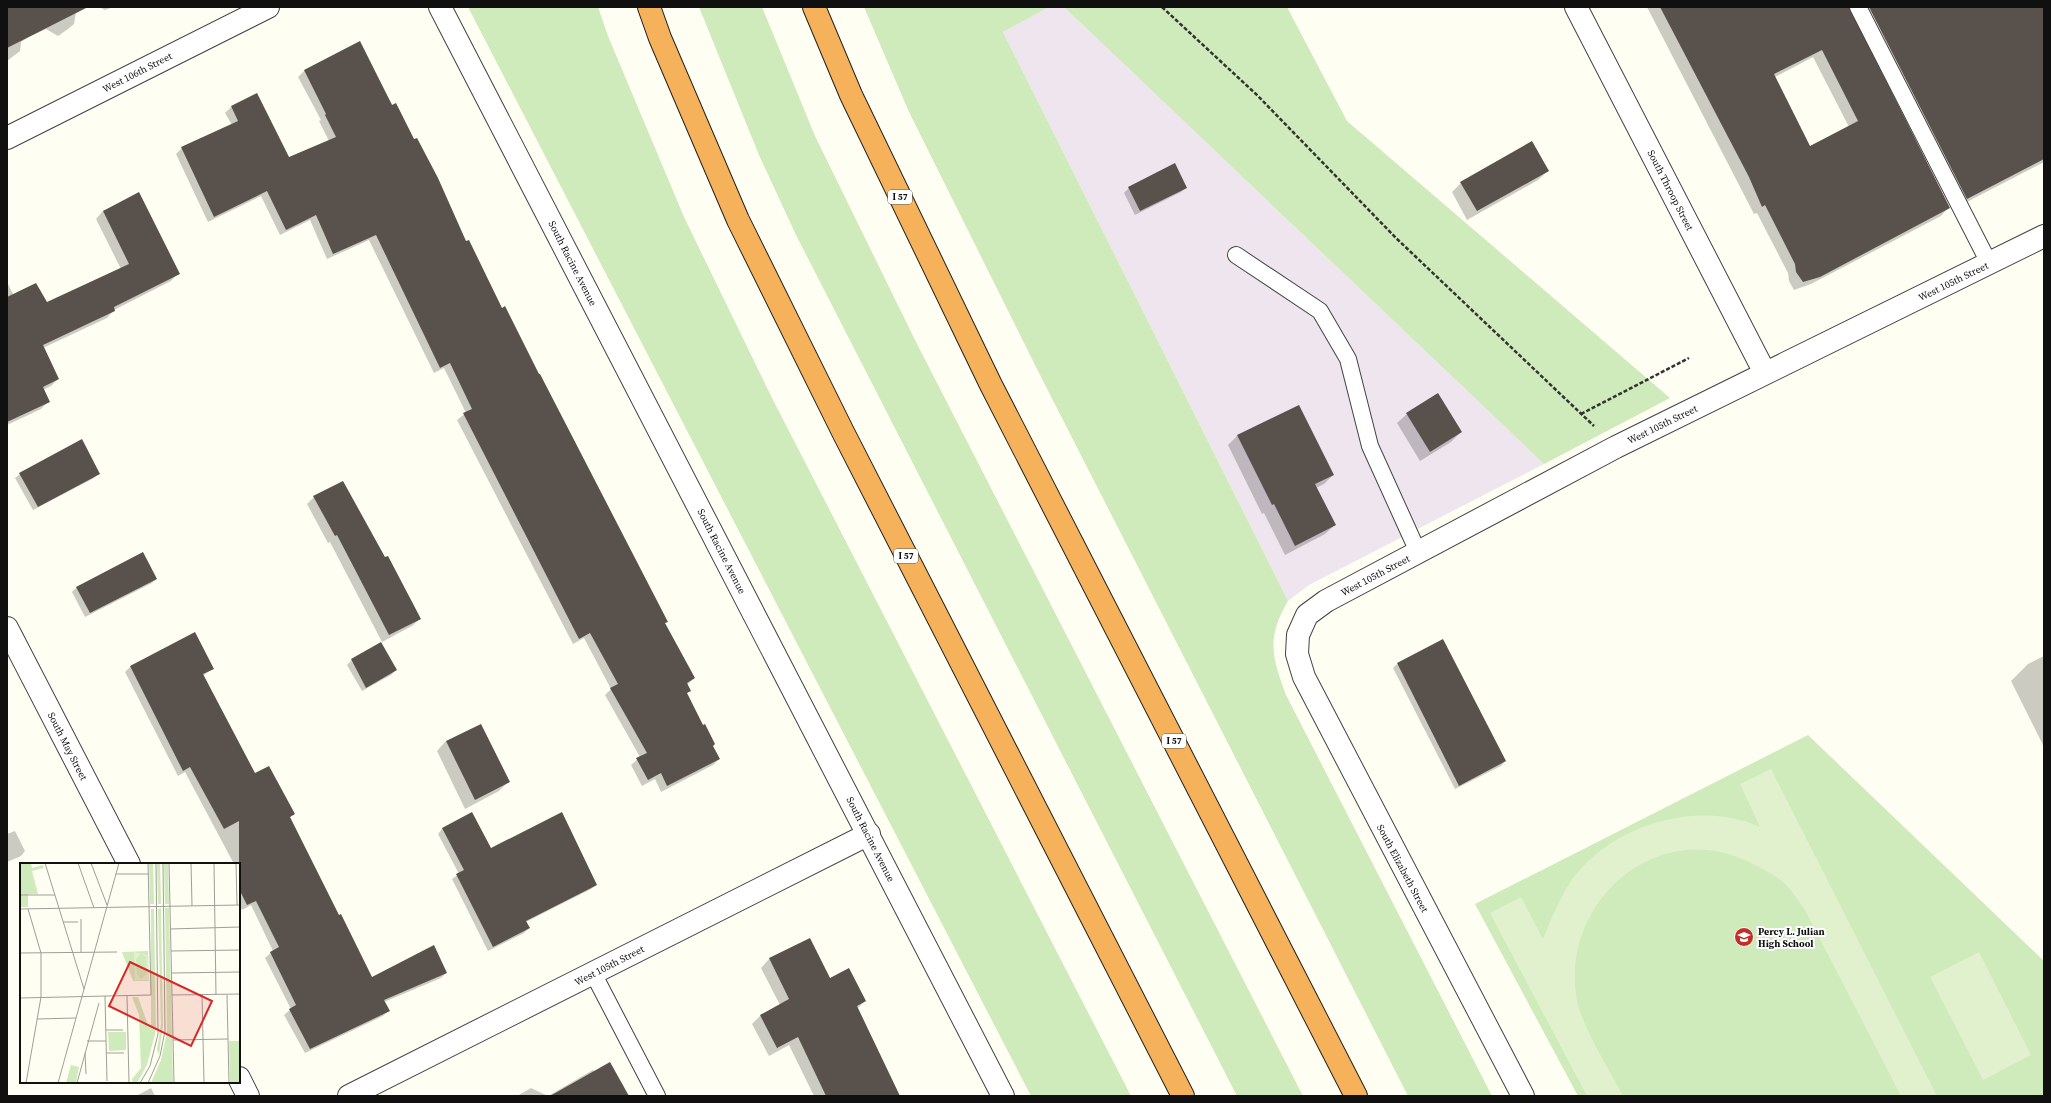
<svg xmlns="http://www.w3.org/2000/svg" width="2051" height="1103" font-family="'Source Serif 4',serif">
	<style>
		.industrial { fill: #eee5ee }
		.green { fill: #cfeabb }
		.pitch { fill: #e1f1cd }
		.shadow { fill: #0003; fill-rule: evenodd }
		.building { fill: #59524c; fill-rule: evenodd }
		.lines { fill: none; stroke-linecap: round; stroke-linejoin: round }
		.service-casing { stroke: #434343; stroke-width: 18 }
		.minor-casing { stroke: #434343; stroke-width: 24 }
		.motorway-casing { stroke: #212121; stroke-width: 24 }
		.path { stroke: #323232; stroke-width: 2.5; stroke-dasharray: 4 2; stroke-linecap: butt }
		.service { stroke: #fff; stroke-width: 16 }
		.minor { stroke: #fff; stroke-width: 22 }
		.motorway { stroke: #f5b25b; stroke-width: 22 }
		.labels { text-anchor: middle; stroke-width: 4; stroke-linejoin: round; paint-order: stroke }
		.shield { fill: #fff; stroke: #585858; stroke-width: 1 }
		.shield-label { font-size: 9px; font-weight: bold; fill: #101010 }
		.street-label { font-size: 10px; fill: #101010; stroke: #fff }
		.poi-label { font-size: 10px; font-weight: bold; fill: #101010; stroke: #fff; text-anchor: start }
		.inset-road { fill: none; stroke: #9f9f98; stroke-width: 1 }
		.view { fill: #d62828; fill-opacity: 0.15; stroke: #d62828; stroke-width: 2 }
		.inset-edge { fill: none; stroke: #101010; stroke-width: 2 }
	</style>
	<rect width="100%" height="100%" fill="#fffef3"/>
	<path class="industrial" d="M1049 7H1064L1544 464 1309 585 1288 601 1003 32Z"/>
	<g class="green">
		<path d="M468 7H598L608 36 684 217 771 396 1131 1096H1031Z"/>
		<path d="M699 7H762L815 136 916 342 1303 1096H1237L796 235 759 155Z"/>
		<path d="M864 7H1049L1003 32 1288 601C1266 638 1272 657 1286 695L1492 1096H1408L1038 371 909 112Z"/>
		<path d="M1064 7H1287L1347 121 1670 398 1544 464Z"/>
		<path d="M1808 735 2044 961V1096H1578L1475 904Z"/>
	</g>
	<g class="pitch">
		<path d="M1771 769 1937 1096H1901L1805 910C1799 902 1794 893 1787 886 1778 876 1763 869 1751 863 1658 815 1559 902 1577 1001 1582 1026 1610 1071 1623 1096H1587L1490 913 1521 897 1543 939C1551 920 1558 902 1569 884 1604 831 1682 803 1743 821 1749 822 1755 825 1760 827L1740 784Z"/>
		<path d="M1979 952 2031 1055 1983 1080 1930 977Z"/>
	</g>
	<g class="shadow">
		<path d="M7 7H77L74 24 68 29 58 36 46 29 29 37 21 42 20 51 7 61Z"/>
		<path d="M99 7H113L105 10Z"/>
		<path d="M1647 7H1849L1949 207 1941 216 1811 284 1794 290 1789 281 1788 273 1757 213 1754 214ZM1813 57 1849 127 1810 147 1775 77Z"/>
		<path d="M1852 7H2044V162L1959 206Z"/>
		<path d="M359 42 666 622 664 624 694 678 687 685 689 691 686 694 719 759 713 765 661 792 655 779 642 786 631 765 640 757 605 695 611 689 584 638 573 644 457 420 466 413 444 368 434 373 369 240 327 259 310 220 280 235 261 196 208 222 176 154 182 148 232 125 225 113 231 107 289 159 329 141 319 121 321 120 298 77 304 71Z"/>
		<path d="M1548 171 1538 180 1467 220 1452 192 1461 183Z"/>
		<path d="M1129 188H1186L1181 192 1135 215 1124 193Z"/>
		<path d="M139 194 178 273 171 281 114 310 107 318 43 348 58 379 51 386 43 390 49 401 41 409 7 425V282L13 294 46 303 121 269 96 219 103 211Z"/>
		<path d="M1299 406 1333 475 1324 484 1316 488 1335 525 1325 534 1285 555 1264 513 1262 514 1228 445 1237 436Z"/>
		<path d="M1407 414 1461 432 1451 442 1420 461 1397 423Z"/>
		<path d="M98 473 94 478 33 510 15 478 20 474Z"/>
		<path d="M314 497 420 619 412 626 382 642 330 542 328 543 307 504Z"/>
		<path d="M156 579 152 583 85 617 72 592 77 587Z"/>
		<path d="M2044 656V747L2011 681 2028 664Z"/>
		<path d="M352 660 396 670 391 675 362 691 347 665Z"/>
		<path d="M1397 664 1505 761 1501 766 1455 789 1393 668Z"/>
		<path d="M131 666 212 669 203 676 255 774 294 813 289 818 338 916 372 978 446 973 441 978 384 1002 388 1011 383 1016 305 1053 284 1015 291 1009 265 958 273 951 251 905 242 910 239 904V864H234L185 772 178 776 125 672Z"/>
		<path d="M446 741 509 781 499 791 465 809 437 751Z"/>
		<path d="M472 814 491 849 596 885 591 889 526 922 529 928 524 933 488 951 452 879 459 874 438 834 442 829Z"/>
		<path d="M15 831 25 851 21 856 7 862V834Z"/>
		<path d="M810 939 830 979 865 1001 857 1009 899 1096H814L789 1045 769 1056 752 1024 761 1015 780 1005 761 968 769 959Z"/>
		<path d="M593 1070 628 1096H548Z"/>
		<path d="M151 1088 155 1096H136Z"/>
		<path d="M531 1088 548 1096H517Z"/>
	</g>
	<g class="building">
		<path d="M7 7H88L7 48Z"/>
		<path d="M1660 7H1849L1950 208 1820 277 1803 282 1796 272 1795 264 1765 205 1762 207 1749 177ZM1822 50 1858 121 1810 146 1774 74Z"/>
		<path d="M1869 7H2044V159L1967 199Z"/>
		<path d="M360 41 392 105 396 103 414 139 417 138 438 178 466 241 469 240 502 308 505 306 539 374H540L668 622 665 623 695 678 687 683 691 691 687 693 703 725 705 724 715 744 713 746 720 759 667 786 661 773 648 780 636 758 647 753 610 688 618 684 590 633 579 639 463 413 472 409 450 363 440 368 376 235 333 254 316 215 286 230 267 191 214 217 181 147 238 121 231 106 257 93 289 157 336 137 325 115 326 114 304 70Z"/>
		<path d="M1532 141 1549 171 1477 211 1460 182Z"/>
		<path d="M1175 163 1187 188 1140 211 1128 187Z"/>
		<path d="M139 192 180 274 114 307 115 311 43 345 59 379 43 387 50 402 7 422V297L36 283 47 302 129 264 103 211Z"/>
		<path d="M1438 393 1462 432 1430 452 1406 413Z"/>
		<path d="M1299 405 1334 475 1315 484 1336 525 1295 546 1274 504 1272 505 1237 435Z"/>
		<path d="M82 439 100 474 38 507 19 473Z"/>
		<path d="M343 481 385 557 388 556 421 619 389 635 337 535 335 536 313 496Z"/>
		<path d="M143 552 157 579 90 613 76 587Z"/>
		<path d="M195 632 214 669 203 674 255 773 269 766 295 814 290 817 339 915 341 914 372 977 434 945 447 973 384 1000 390 1011 310 1049 289 1009 296 1005 270 952 279 947 256 901 247 905 239 889V821L224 829 190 767 183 771 130 666Z"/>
		<path d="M1443 639 1506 761 1459 786 1397 663Z"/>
		<path d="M381 642 397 670 366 688 351 659Z"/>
		<path d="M481 724 510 782 475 800 446 741Z"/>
		<path d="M472 812 491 848 562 812 597 885 526 921 530 928 493 947 456 874 464 870 442 828Z"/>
		<path d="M810 938 830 978 849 968 866 1001 857 1006 900 1096H826L798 1037 777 1048 760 1015 789 999 769 958Z"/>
		<path d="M610 1062 629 1096H550Z"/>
	</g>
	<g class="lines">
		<defs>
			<g id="service">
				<path d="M1858 7 1989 263"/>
				<path d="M1236 255 1320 311 1348 359 1370 446 1418 552"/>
				<path d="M593 973 657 1096"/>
			</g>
			<g id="minor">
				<path d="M440 7 1003 1096"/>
				<path d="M1576 7 1765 373"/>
				<path d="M7 138 268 7"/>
				<path d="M7 628 129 864"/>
				<path d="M239 1078 248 1096"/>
				<path d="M349 1096 869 834"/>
				<path d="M1523 1096 1304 677 1297 654 1298 635 1307 615 1326 601 1616 447 2044 236"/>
			</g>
			<g id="motorway">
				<path d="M649 7 660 38 738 220 843 432 1183 1096"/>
				<path d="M814 7 851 95 991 385 1356 1096"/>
			</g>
		</defs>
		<use href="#service" class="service-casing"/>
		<use href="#minor" class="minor-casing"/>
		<use href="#motorway" class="motorway-casing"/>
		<g class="path">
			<path d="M1162 7 1257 95 1396 238 1594 426"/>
			<path d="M1581 414 1689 358"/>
		</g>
		<use href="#service" class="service"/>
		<use href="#minor" class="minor"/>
		<use href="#motorway" class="motorway"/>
	</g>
	<defs>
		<symbol id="school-disc" viewBox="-11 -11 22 22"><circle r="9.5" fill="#c22f26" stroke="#fff"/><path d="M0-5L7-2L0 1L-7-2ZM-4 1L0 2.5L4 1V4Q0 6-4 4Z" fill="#fff"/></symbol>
	</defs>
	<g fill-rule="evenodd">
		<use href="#school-disc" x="1733" y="926" width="22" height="22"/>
	</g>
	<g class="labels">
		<g class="shield">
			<rect x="888" y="190" width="24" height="14" rx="3"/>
			<rect x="894" y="549" width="24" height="14" rx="3"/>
			<rect x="1162" y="734" width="24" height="14" rx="3"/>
		</g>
		<g class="shield-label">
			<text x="900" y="200">I 57</text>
			<text x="906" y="559">I 57</text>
			<text x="1174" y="744">I 57</text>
		</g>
		<g class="street-label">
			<text transform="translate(137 72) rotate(-27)" y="4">West 106th Street</text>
			<text transform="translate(1671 190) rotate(63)" y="4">South Throop Street</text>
			<text transform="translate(573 263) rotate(63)" y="4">South Racine Avenue</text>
			<text transform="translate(1953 281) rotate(-26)" y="4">West 105th Street</text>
			<text transform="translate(1662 424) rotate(-26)" y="4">West 105th Street</text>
			<text transform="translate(722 551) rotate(63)" y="4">South Racine Avenue</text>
			<text transform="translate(1375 575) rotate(-28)" y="4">West 105th Street</text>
			<text transform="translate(68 746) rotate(63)" y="4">South May Street</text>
			<text transform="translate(871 839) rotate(63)" y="4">South Racine Avenue</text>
			<text transform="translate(1403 868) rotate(62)" y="4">South Elizabeth Street</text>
			<text transform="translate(609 965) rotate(-27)" y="4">West 105th Street</text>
		</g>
		<g class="poi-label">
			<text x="1758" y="935">Percy L. Julian<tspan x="1758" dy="12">High School</tspan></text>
		</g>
	</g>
	<g transform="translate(20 863)">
		<rect width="220" height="220" fill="#fffef3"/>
		<path d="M0 0H11L12 5 23 2 24 5 12 8 18 31H8V44H0ZM129 0H133L134 41H130ZM137 0H140L141 41H138ZM144 0H148L149 41H145ZM141 45 143 162 139 192 137 187 141 161 138 46ZM145 45H149L153 220H131L141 197 147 169ZM131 46H134L136 167 127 202 117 220H113L112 216 121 205 119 152 112 134H118L128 162H131ZM128 88 129 118H113L102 89ZM88 169H106V187L89 188ZM209 178H220V219H210ZM51 202 59 204 56 220H46Z" fill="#cfeabb"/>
		<path d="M114 89 127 92 129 117H115ZM121 90 126 94 127 111 121 116 117 112 116 96Z" fill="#e1f1cd" fill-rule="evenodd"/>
		<path class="inset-road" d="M25 0 64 126M58 0 74 45M71 0 87 42M149 0 154 220M171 0 172 43M194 0 196 132M216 0 217 42M96 11H129M0 32H35M0 46 220 42M61 56V89M43 59H58M150 66 220 64M151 88 220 87M0 90 97 89M152 110 220 109M152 132 220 131M182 132 184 220M207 132 209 220M85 133 87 218M107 133 109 220M0 135 131 132 128 0M17 156 56 155M86 167H103M153 177 208 176M67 178H86M65 190 66 211M87 190H104M6 220 21 134V90L8 46M38 220 99 0M57 220 79 140M120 220 130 203 138 171 136 0M128 220 140 193 145 168 143 0"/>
		<path class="view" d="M110 99 192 138 171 183 89 143Z"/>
		<rect width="220" height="220" class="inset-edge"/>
	</g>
	<rect width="2051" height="1103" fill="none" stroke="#101010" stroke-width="16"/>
</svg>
